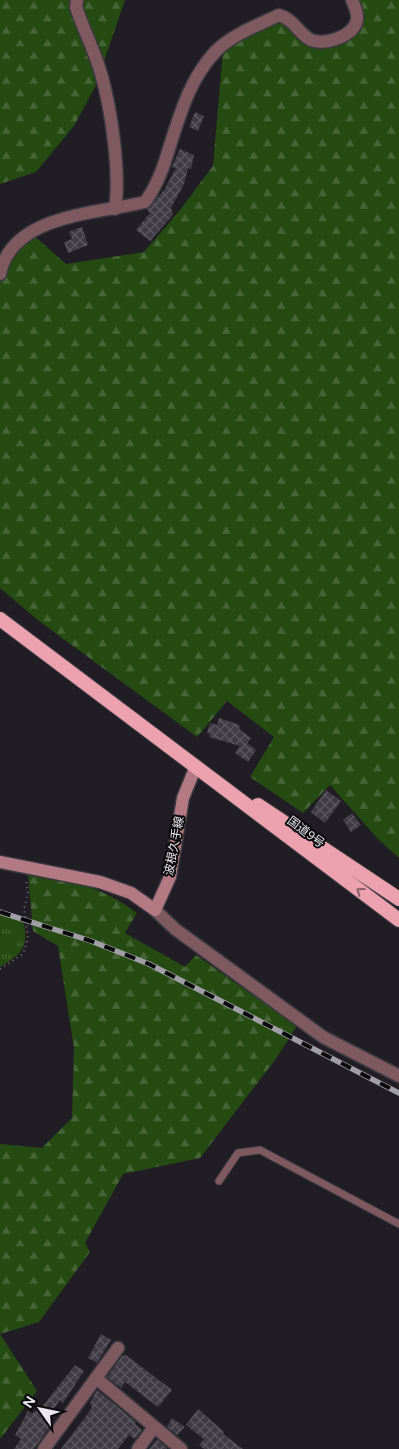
<svg xmlns="http://www.w3.org/2000/svg" width="399" height="1449" font-family="Figtree,'Noto Sans JP',sans-serif">
	<style>
		.grass { fill: url(#grass-tufts) }
		.forest { fill: url(#forest-firs) }
		.building { fill: url(#building-cross-hatch) }
		.lines { fill: none; stroke-linecap: round; stroke-linejoin: round }
		.service-casing { stroke: #3c3941; stroke-width: 9 }
		.minor-casing { stroke: #3c3941; stroke-width: 15 }
		.secondary-casing { stroke: #3c3941; stroke-width: 15 }
		.trunk-casing { stroke: #3c3941; stroke-width: 16 }
		.path { stroke: #747279; stroke-width: 2; stroke-dasharray: 1 4; stroke-linecap: butt }
		.service { stroke: #7e595f; stroke-width: 7 }
		.minor { stroke: #7e595f; stroke-width: 12 }
		.secondary { stroke: #b47a84; stroke-width: 12 }
		.trunk { stroke: #eca2ae; stroke-width: 14 }
		.rail-casing { stroke: #a19fa6; stroke-width: 5.5 }
		.rail { stroke: #09080b; stroke-width: 4; stroke-dasharray: 11; stroke-linecap: butt }
		.oneway { stroke: #865d65 }
		.labels { text-anchor: middle; stroke-width: 4; stroke-linejoin: round; paint-order: stroke }
		.street-label { font-size: 12px; fill: #e9e7ed; stroke: #09080b }
	</style>
	<defs>
		<pattern id="grass-tufts" width="24" height="20" patternUnits="userSpaceOnUse" patternTransform="scale(1.25)"><rect width="24" height="20" fill="#264b12"/><path d="M3 7l-1-3M5 7V3M7 7l1-3M15 17l-1-3M17 17v-4M19 17l1-3" fill="none" stroke="#466535"/></pattern>
		<pattern id="forest-firs" width="22" height="20" patternUnits="userSpaceOnUse" patternTransform="scale(1.25)"><rect width="22" height="20" fill="#264b12"/><path d="M5 1l3.5 6h-7zM16 11l3.5 6h-7z" fill="#466535"/></pattern>
		<pattern id="building-cross-hatch" width="8" height="8" patternUnits="userSpaceOnUse" patternTransform="scale(1.25)"><rect width="8" height="8" fill="#3f3c45"/><path d="M0 0l8 8M0 8l8-8" fill="none" stroke="#5b5860"/></pattern>
	</defs>
	<rect width="100%" height="100%" fill="#201d25"/>
	<path class="grass" d="M0 914 23 921C30 946 21 955 0 967Z"/>
	<g class="forest">
		<path d="M0 0H125L95 87 74 126 36 172 0 184Z"/>
		<path d="M356 0H399V858L378 839 330 785 303 813 250 777 274 737 227 701 197 737 39 621 0 588V281L12 250 32 234 66 264 144 252 180 210 213 166 223 50 279 18 307 42 349 34Z"/>
		<path d="M28 874C73 881 99 885 137 913L125 933 185 967 196 955 297 1026 275 1060 200 1158 123 1174 85 1243 90 1252 39 1322 0 1334 37 1391 0 1439V1144L42 1148 72 1118 74 1048 58 946 33 931Z"/>
	</g>
	<g class="building">
		<path d="M195 112 204 116 198 131 189 127Z"/>
		<path d="M180 149 194 155 191 169 188 168 184 184 171 208 173 215 150 241 136 230 150 213 147 210 164 190 176 168 172 167Z"/>
		<path d="M82 227 88 245 68 253 64 242 72 239 69 232Z"/>
		<path d="M219 718 240 725 239 729 251 738 247 743 256 750 248 762 235 753 240 746 209 737 210 734 207 733 210 723 217 725Z"/>
		<path d="M326 790 341 801 325 823 311 812Z"/>
		<path d="M352 813 361 825 351 832 343 820Z"/>
		<path d="M101 1334 111 1340 97 1363 88 1358Z"/>
		<path d="M126 1355 172 1390 158 1407 125 1382 121 1388 107 1377 122 1356Z"/>
		<path d="M75 1365 84 1371 63 1403 60 1400 47 1418 53 1422 34 1449H14L21 1439 15 1435 28 1411 32 1414 41 1406 42 1407Z"/>
		<path d="M97 1390 136 1422 135 1424 142 1430 135 1439 129 1435 118 1449H61L92 1408 90 1403Z"/>
		<path d="M198 1409 224 1432 223 1434 243 1449H204L199 1445 204 1439 186 1425Z"/>
		<path d="M172 1418 185 1427 177 1435 167 1427Z"/>
		<path d="M157 1439 167 1448V1449H149Z"/>
	</g>
	<g class="lines">
		<defs>
			<path id="service" d="M219 1181 238 1153 260 1150 399 1224"/>
			<g id="minor">
				<path d="M77 0 76 7C82 25 90 42 97 61 110 98 121 171 115 209"/>
				<path d="M0 274C12 214 97 214 145 202 159 183 165 162 172 139 182 108 192 76 216 51 230 36 260 24 279 15 293 19 297 31 309 39 323 47 356 36 357 19 358 13 354 5 352 0"/>
				<path d="M155 910 175 929 323 1037 399 1076"/>
				<path d="M96 1378 181 1449"/>
				<path d="M44 1449 118 1348"/>
				<path d="M138 1449 154 1427"/>
			</g>
			<path id="secondary" d="M0 862 100 882 131 893 155 910 170 877 183 798 196 766"/>
			<g id="trunk">
				<path d="M0 619 399 920"/>
				<path d="M258 805 399 899"/>
			</g>
		</defs>
		<use href="#service" class="service-casing"/>
		<use href="#minor" class="minor-casing"/>
		<use href="#secondary" class="secondary-casing"/>
		<use href="#trunk" class="trunk-casing"/>
		<path class="path" d="M0 969 23 954 28 938 24 909 28 893 26 879"/>
		<use href="#service" class="service"/>
		<use href="#minor" class="minor"/>
		<use href="#secondary" class="secondary"/>
		<use href="#trunk" class="trunk"/>
		<defs>
			<path id="rail" d="M0 912 91 941 149 964 399 1093"/>
		</defs>
		<use href="#rail" class="rail-casing"/>
		<use href="#rail" class="rail"/>
	</g>
	<defs><path id="oneway-chevron" d="M-2-3.5L2.5 0L-2 3.5" fill="none" stroke-width="1.6" stroke-linecap="round" stroke-linejoin="round" transform="scale(1.25)"/></defs>
	<use class="oneway" href="#oneway-chevron" transform="translate(360 891) rotate(-144)"/>
	<g class="labels">
		<g class="street-label">
			<text transform="translate(306 832) rotate(37)" y="4">国道9号</text>
			<text transform="translate(174 846) rotate(-79)" y="4">波根久手線</text>
		</g>
	</g>
	<g transform="translate(40 1409) rotate(303)" stroke="#09080b" stroke-width="4" paint-order="stroke">
	<path d="M0-4L9 19L0 12L-9 19Z" fill="#e9e7ed"/>
	<text y="-8" font-size="14" font-weight="bold" text-anchor="middle" fill="#e9e7ed">N</text>
	</g>
</svg>
